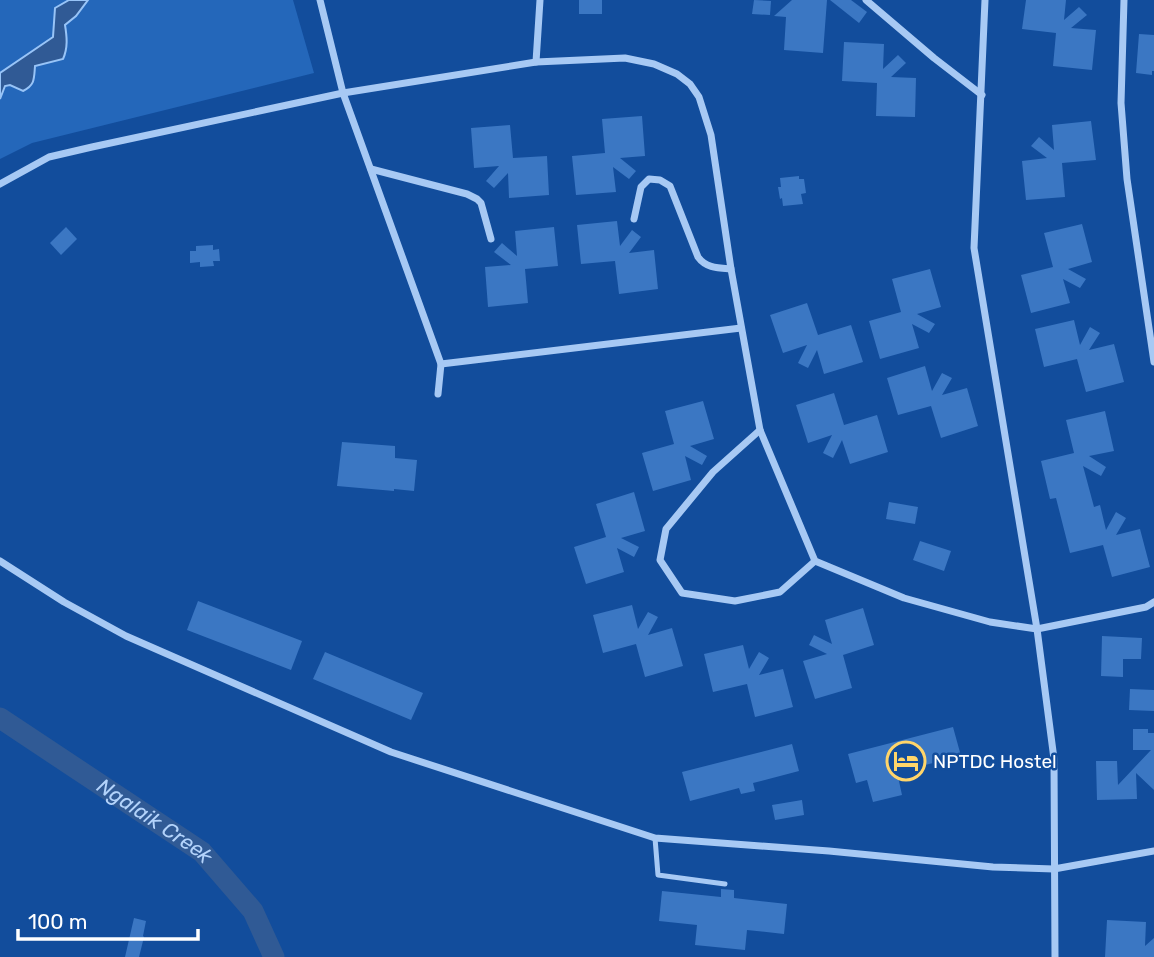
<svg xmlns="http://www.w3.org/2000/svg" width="1154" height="957" font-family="Rubik,sans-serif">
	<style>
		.green { fill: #2467ba }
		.water { fill: #305a95; stroke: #98c4f7; stroke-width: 2 }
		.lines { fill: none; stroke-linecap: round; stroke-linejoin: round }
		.river { stroke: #305a95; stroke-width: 21 }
		.building { fill: #3b77c3 }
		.service { stroke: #a7c9f4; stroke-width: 5 }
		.minor { stroke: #a7c9f4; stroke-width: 7 }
		.labels { text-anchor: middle; stroke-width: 5; stroke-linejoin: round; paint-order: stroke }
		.poi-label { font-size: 19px; fill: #fff; stroke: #124d9c; text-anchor: start }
		.water-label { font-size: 21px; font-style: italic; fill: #b3d3fb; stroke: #124d9c }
	</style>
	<rect width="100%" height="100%" fill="#124d9c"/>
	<path class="green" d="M0 0H293L314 73 32 143 0 159Z"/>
	<path class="water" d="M69 0H88L76 16 65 25C67 37 68 48 63 59L35 66C34 79 35 85 23 91L10 85 5 86 0 99V73L53 37 55 8Z"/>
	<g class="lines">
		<path class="river" id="s1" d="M0 718 202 852 253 911 274 957"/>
	</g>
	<g class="building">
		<rect x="579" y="0" width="23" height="14"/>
		<path d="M754 0 771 1 770 15 752 14Z"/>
		<path d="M792 0H827L823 53 784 50 786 17 774 16Z"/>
		<path d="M830 0H851L867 12 859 23Z"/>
		<path d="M1026 0H1066L1064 20 1079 7 1087 15 1071 28 1096 30 1092 70 1053 66 1056 33 1022 29Z"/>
		<path d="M1139 34 1154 35V71H1152V75L1136 73Z"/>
		<path d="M844 42 884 44 883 69 898 55 906 63 891 77 916 78 915 117 876 116 877 83 842 81Z"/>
		<path d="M642 116 645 156 620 158 636 171 629 179 613 167 616 192 576 195 572 156 605 153 602 119Z"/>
		<path d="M1091 121 1096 160 1062 163 1065 197 1026 200 1022 161 1047 158 1031 146 1039 137 1054 150 1052 125Z"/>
		<path d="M510 125 513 158 547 156 549 195 509 198 508 173 494 188 486 181 499 166 474 168 471 128Z"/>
		<path d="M799 176V179H804L806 193 801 194 803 204 783 206 782 198 780 199 778 187H781L780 178Z"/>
		<path d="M617 221 620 246 632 230 641 237 629 253 654 250 658 289 619 294 615 261 581 264 577 225Z"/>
		<path d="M1082 224 1092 262 1068 269 1086 279 1080 288 1063 279 1070 303 1031 313 1021 275 1053 267 1044 233Z"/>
		<path d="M66 227 77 239 61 255 50 243Z"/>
		<path d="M554 227 558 266 525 269 528 303 488 307 485 267 511 265 494 252 502 243 517 256 515 231Z"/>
		<path d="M213 245V250L219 249 220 261H213L214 266 200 267V262L190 263V251H196V246Z"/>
		<path d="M930 269 941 307 917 314 935 324 929 333 912 324 919 348 880 359 869 321 901 312 892 279Z"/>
		<path d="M807 303 818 335 851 325 863 362 824 374 817 350 808 368 798 363 807 345 783 353 770 315Z"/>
		<path d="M1074 320 1080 345 1090 327 1100 333 1089 350 1114 344 1124 382 1086 392 1077 359 1044 367 1035 329Z"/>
		<path d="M925 366 932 391 942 373 952 378 942 395 967 388 978 426 941 438 931 406 898 415 887 378Z"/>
		<path d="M834 393 844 425 877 415 888 452 850 464 842 440 833 458 823 453 832 435 808 443 796 405Z"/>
		<path d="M703 401 714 439 690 446 707 456 702 465 685 456 691 480 653 491 642 453 674 444 665 411Z"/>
		<path d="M1105 411 1114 451 1089 456 1106 467 1101 476 1083 466 1094 507 1100 505 1106 530 1116 512 1126 518 1116 535 1140 529 1150 567 1112 577 1103 545 1070 553 1056 498 1050 499 1041 461 1074 453 1066 420Z"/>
		<path d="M342 442 395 446V458L417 460 414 491 394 489V491L337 486Z"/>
		<path d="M634 492 645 531 621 538 639 547 634 557 617 548 624 572 586 584 574 547 606 537 596 504Z"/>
		<path d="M889 502 918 507 915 524 886 519Z"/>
		<path d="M920 541 951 551 944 571 913 560Z"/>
		<path d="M198 601 302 641 291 670 187 630Z"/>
		<path d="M632 605 638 629 648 612 658 617 648 635 672 628 683 666 645 677 636 644 603 653 593 615Z"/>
		<path d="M863 608 874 645 843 655 852 688 815 699 803 661 827 654 809 645 814 635 832 644 825 620Z"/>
		<path d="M1102 636 1142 638 1141 659H1123V677L1101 676Z"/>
		<path d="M743 645 749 669 759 652 769 658 759 675 783 669 793 707 755 717 747 684 713 692 704 654Z"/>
		<path d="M325 652 423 693 411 720 313 679Z"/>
		<path d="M1130 689 1154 690V711L1129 710Z"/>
		<path d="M953 727 961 756 897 772 902 795 873 802 867 780 856 783 848 754Z"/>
		<path d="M1133 729H1148V733H1154V790L1136 773 1137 799 1097 800 1096 761H1117L1118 785 1151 750H1133Z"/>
		<path d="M792 744 799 771 753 783 755 791 741 794 739 788 690 801 682 772Z"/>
		<path d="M802 800 804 815 775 820 772 805Z"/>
		<path d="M721 889 734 890V898L787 904 784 934 747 930 745 950 695 945 697 925 659 921 662 891 721 897Z"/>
		<path d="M134 918 146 921 143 936 144 937 139 957H125Z"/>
		<path d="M1107 920 1146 922 1145 946 1154 938V957H1105Z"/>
	</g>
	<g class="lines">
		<path class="service" d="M655 838 658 875 725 884"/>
		<g class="minor">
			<path d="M320 0 343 93 441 364 438 394"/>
			<path d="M866 0 934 58 982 95"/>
			<path d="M985 0 974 248 1037 629 1054 759 1055 957"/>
			<path d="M1124 0 1121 103 1127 179 1154 362"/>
			<path d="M536 62 540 0"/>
			<path d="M371 169 467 194 477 199 481 203 491 239"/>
			<path d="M0 184 49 157 92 147 343 93 536 62 625 58 654 64 677 74 690 84 699 97 711 135 731 269 760 430 815 561 904 598 990 622 1037 629 1146 607 1154 602"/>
			<path d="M634 219 641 187 649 179 660 180 670 186 698 257C706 268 717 268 731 269"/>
			<path d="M441 364 741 328"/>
			<path d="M760 430 713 472 666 529 660 560 682 593 735 601 780 592 815 561"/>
			<path d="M0 561 64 602 126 636 391 752 655 838 829 851 993 867 1054 869 1154 851"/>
		</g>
	</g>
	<defs>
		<symbol id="hotel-ring" viewBox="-11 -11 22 22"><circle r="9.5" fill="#124d9c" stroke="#ffd56a" stroke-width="1.5"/><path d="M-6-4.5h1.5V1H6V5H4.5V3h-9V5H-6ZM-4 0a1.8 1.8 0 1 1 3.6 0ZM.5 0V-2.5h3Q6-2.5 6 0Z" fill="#ffd56a"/></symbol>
	</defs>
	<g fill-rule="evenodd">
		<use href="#hotel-ring" x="884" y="739" width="44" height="44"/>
	</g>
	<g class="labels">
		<g class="poi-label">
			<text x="933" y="768">NPTDC Hostel</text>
		</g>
		<g class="water-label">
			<text dy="7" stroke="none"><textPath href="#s1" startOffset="186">Ngalaik Creek</textPath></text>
		</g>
	</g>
	<path d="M18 929v10h180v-10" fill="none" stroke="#ffffff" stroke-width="3.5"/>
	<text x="28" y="929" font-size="21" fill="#ffffff" stroke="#124d9c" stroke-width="5" paint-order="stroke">100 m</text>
</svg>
